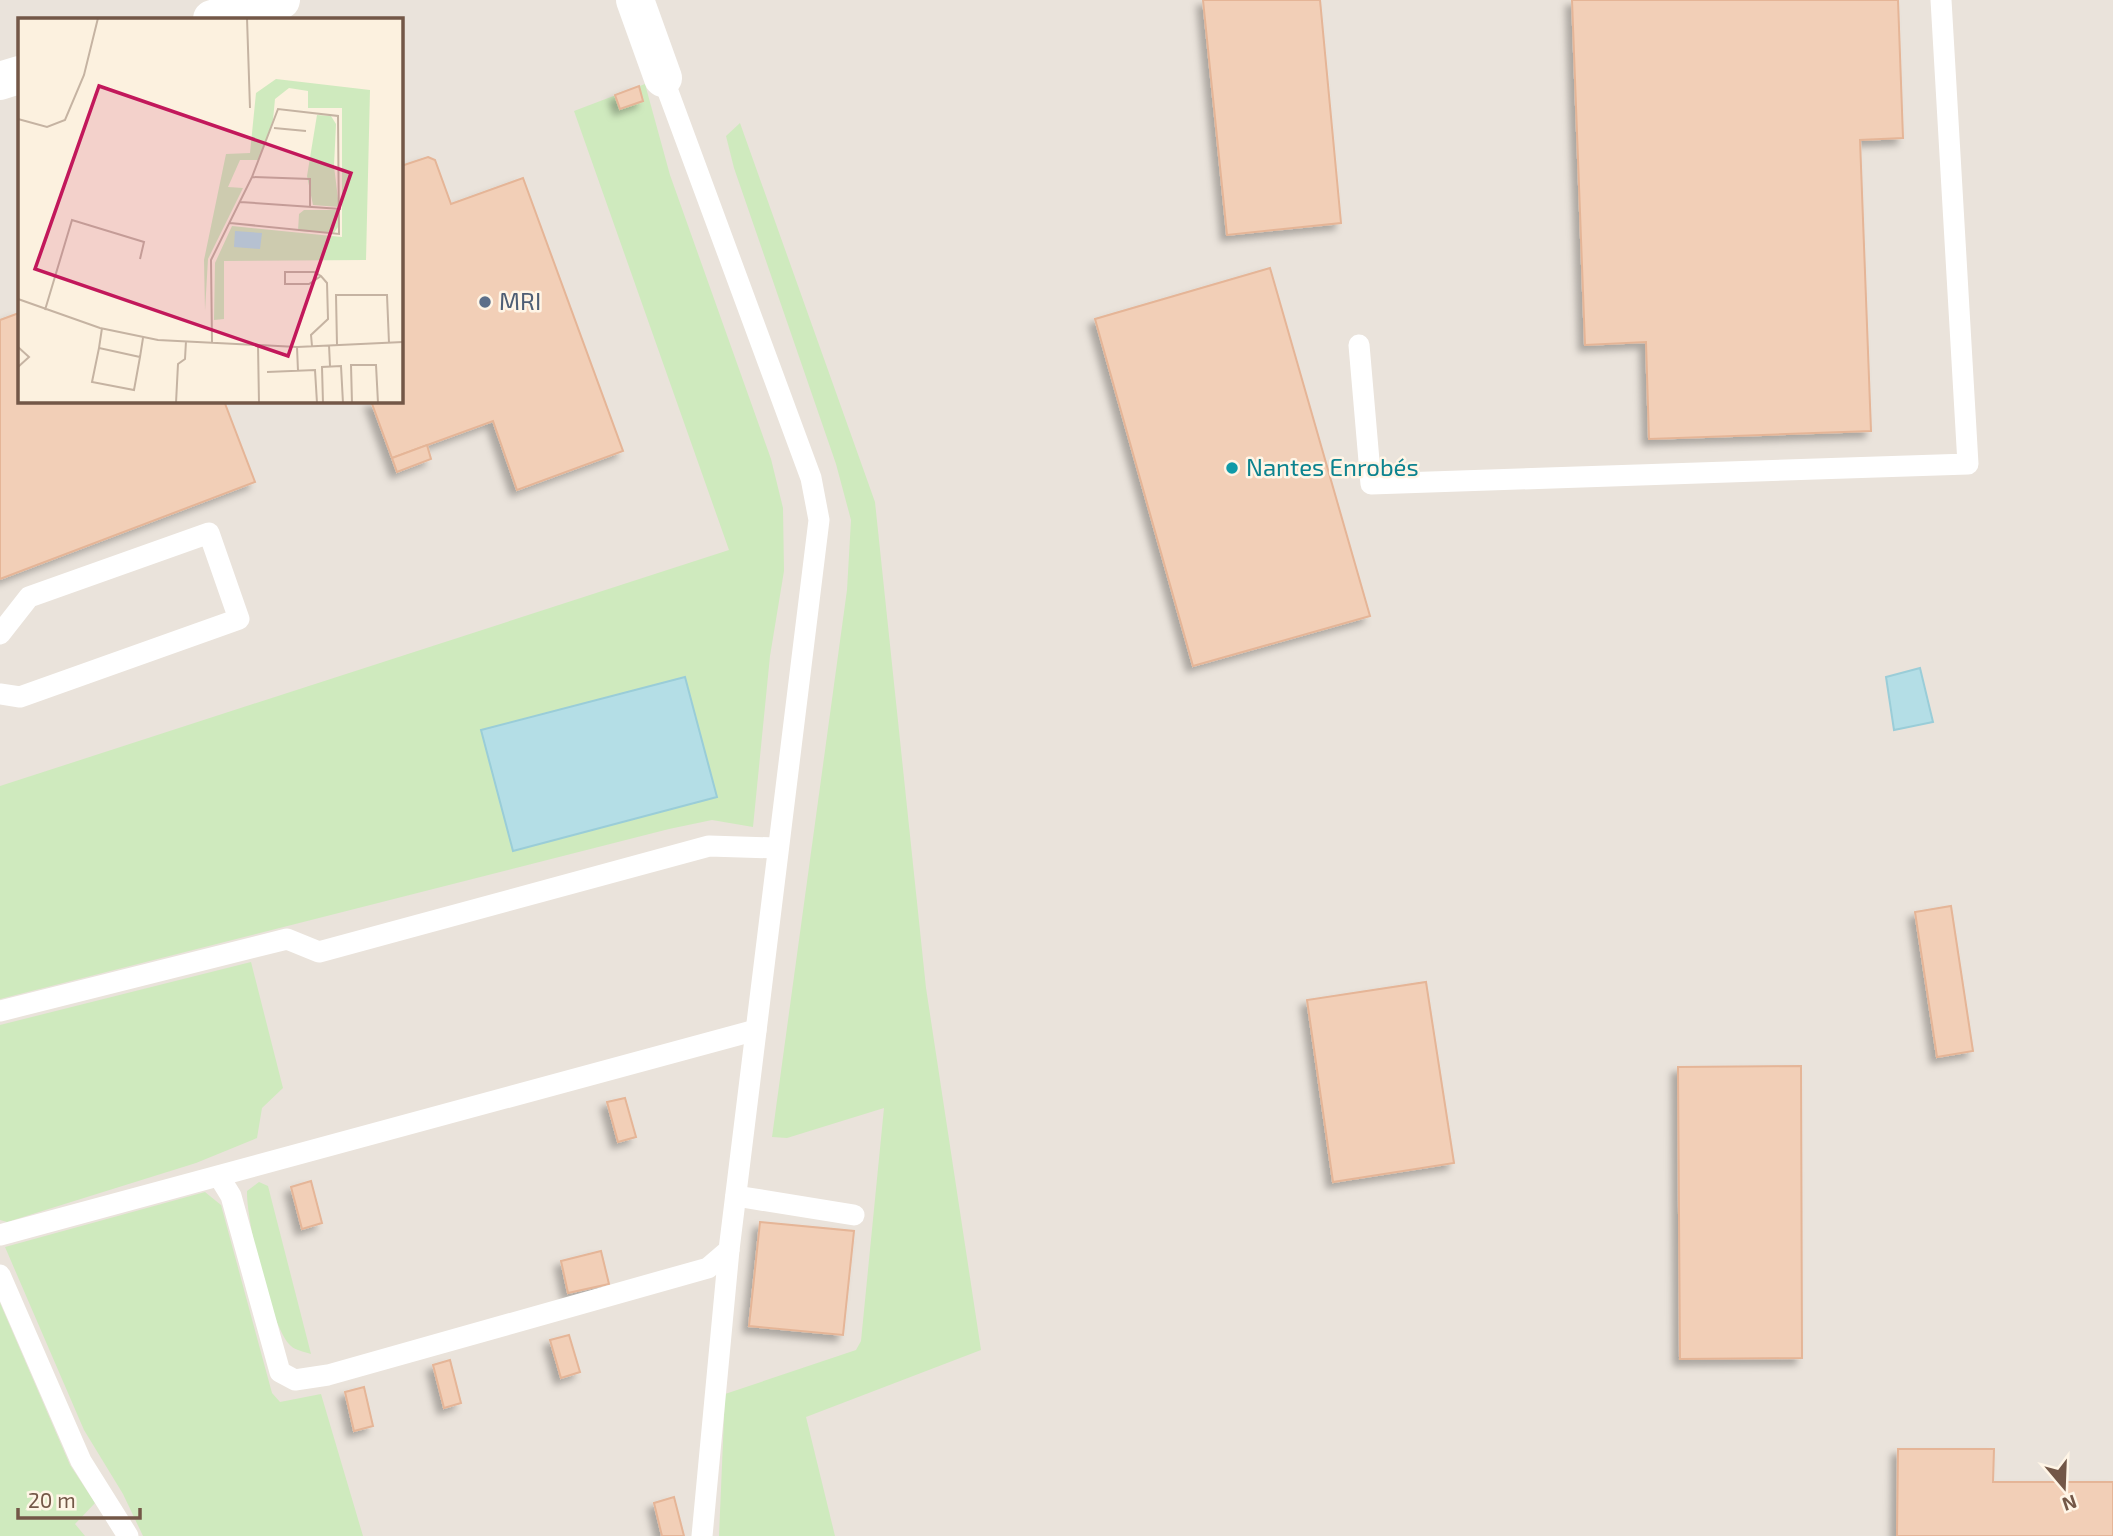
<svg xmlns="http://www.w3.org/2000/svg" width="2113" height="1536" font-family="'Exo 2',sans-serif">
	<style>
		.industrial { fill: #eae3db; fill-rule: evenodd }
		.green { fill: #cfeabe }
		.water { fill: #b4dee6; stroke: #9acdd8; stroke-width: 2 }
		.building { fill: #f2cfb7; stroke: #e5b597; stroke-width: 2; filter: url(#shadow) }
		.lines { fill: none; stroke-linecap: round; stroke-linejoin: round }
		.lane { stroke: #fff; stroke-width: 21 }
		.street { stroke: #fff; stroke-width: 38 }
		.service-dot { fill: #5c6f8a; stroke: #fff5e6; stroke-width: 2.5 }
		.culture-dot { fill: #0f9aa8; stroke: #fff5e6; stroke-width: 2.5 }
		.labels { text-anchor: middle; stroke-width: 5; stroke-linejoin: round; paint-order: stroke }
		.service-label { font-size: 24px; fill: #4e5e75; stroke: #fff5e6; text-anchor: start }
		.culture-label { font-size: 24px; fill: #0d838f; stroke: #fff5e6; text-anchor: start }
		.inset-road { fill: none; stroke: #c5b3a2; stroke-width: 2 }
		.view { fill: #c2185b; fill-opacity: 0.15; stroke: #c2185b; stroke-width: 3.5 }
		.inset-edge { fill: none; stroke: #735747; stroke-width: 3.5 }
	</style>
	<defs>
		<filter id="shadow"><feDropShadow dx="-6" dy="6" stdDeviation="3.5" flood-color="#0004"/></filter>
	</defs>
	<rect width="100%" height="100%" fill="#fcf1df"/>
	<path class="industrial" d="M0 0H2113V1536H0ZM19 19H401V401H19Z"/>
	<g class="green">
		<path d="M645 84 670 175 771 459 783 508 784 571 770 656 753 827 712 820 669 829 0 999V786L729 550 574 111Z"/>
		<path d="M740 123 875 502 926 988 981 1350 806 1417 835 1536H719L725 1394 856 1350 861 1341 884 1108 787 1138 772 1137 847 590 851 520 836 464 734 168 726 136Z"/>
		<path d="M251 962 283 1088 262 1108 257 1138 196 1163 7 1222 0 1220V1025Z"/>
		<path d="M259 1182 268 1186 311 1354C305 1352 295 1350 291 1346 271 1329 246 1219 247 1191Z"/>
		<path d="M205 1192 221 1205 272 1393 280 1402 321 1394 363 1536H143L123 1494 84 1430 5 1247Z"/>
		<path d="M0 1303 70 1465 95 1503 75 1524 85 1536H0Z"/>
	</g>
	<g class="water">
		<path d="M1920 668 1933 722 1894 730 1886 677Z"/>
		<path d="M685 677 717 797 513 851 481 730Z"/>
	</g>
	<g class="building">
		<path d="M1203 0H1320L1341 223 1227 235Z"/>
		<path d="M1572 0H1898L1903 138 1860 140 1871 431 1649 439 1646 342 1585 345Z"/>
		<path d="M639 86 643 101 620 109 615 95Z"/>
		<path d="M428 157 435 160 451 204 523 178 623 451 517 490 493 421 392 458 371 401H401V166Z"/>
		<path d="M1270 268 1370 616 1193 666 1095 319Z"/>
		<path d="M19 313V401H224L255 482 0 579V320Z"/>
		<path d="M427 445 431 459 397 472 392 458Z"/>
		<path d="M1951 906 1973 1051 1937 1057 1915 912Z"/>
		<path d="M1426 982 1454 1163 1333 1182 1307 1000Z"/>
		<path d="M1801 1066 1802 1358 1680 1359 1678 1067Z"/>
		<path d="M625 1098 636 1137 618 1142 607 1102Z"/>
		<path d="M311 1181 322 1223 302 1229 291 1187Z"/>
		<path d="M760 1222 854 1231 843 1335 749 1326Z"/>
		<path d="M601 1251 609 1284 568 1293 561 1261Z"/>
		<path d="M569 1335 580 1372 561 1378 550 1340Z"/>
		<path d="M450 1360 461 1403 444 1408 433 1365Z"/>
		<path d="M364 1387 373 1426 354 1431 345 1392Z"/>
		<path d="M1898 1449H1994L1993 1482H2113V1536H1897Z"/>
		<path d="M674 1497 684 1536H662L654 1503Z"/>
	</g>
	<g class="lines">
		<g class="lane">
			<path d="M1359 345 1371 484 1968 464 1941 0"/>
			<path d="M0 634 29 597 209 533 239 619 20 697 0 694"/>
			<path d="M0 1011 287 939 319 952 709 846 776 848"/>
			<path d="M220 1178 231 1196 280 1372 295 1380 328 1375 708 1268 729 1250 819 520 811 478 663 78"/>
			<path d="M736 1196 854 1215"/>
			<path d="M0 1235 756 1030"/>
			<path d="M0 1275 81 1461 128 1536"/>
			<path d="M702 1536 729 1250"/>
		</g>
		<g class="street">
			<path d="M635 0 663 78"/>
			<path d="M212 19 281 0"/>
			<path d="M0 81 19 75"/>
		</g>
	</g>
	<circle class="service-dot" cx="485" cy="302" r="7"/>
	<circle class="culture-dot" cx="1232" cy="468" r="7"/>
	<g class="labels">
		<g class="service-label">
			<text x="499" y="310">MRI</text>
		</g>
		<g class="culture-label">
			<text x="1246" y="476">Nantes Enrobés</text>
		</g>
	</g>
	<g transform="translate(18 18)">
		<rect width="385" height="385" fill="#fcf1df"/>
		<path d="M258 61 352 72 348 242 206 243V301L196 302 197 245 214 208 324 219V90H290V73L271 70 257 81 255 102 241 142H222L210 169 225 170 190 241 187 293 186 242 208 136 232 135 238 75ZM299 97 313 98 318 106 316 148 321 189 295 187 289 158ZM286 192H319L322 206 316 215 280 213 281 196Z" fill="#cfeabe"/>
		<path d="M217 213 244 215 242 231 216 229Z" fill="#b4dee6"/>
		<path class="inset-road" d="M229 0 232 90M0 101 29 109 47 102 66 57 80 0M256 110 288 113M222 184 323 191M212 205 321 216 320 98 260 91 234 159M0 281 82 310 140 322 279 329 385 324M27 292 54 202 126 224 122 241M84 310 81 330 122 339 125 320M194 324 193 242 234 159 292 161V188M240 327 241 385M311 327 312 348M319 327 318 277H369L371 325M294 328 293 317 310 301 309 265 303 258 296 254H267V266H291L303 258M0 329 11 339 0 349M279 329 280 353M81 330 74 364 116 372 122 339M249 354 297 352 299 385M158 385 160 346 167 341 168 323M305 385 304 349 323 348 325 385M334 385 333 347H358L360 385"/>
		<path class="view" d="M81 68 333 155 270 338 17 251Z"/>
		<rect width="385" height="385" class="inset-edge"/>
	</g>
	<g transform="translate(2064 1487) rotate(161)" stroke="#fff5e6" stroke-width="5" paint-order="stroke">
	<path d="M0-5L12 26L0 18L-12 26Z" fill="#735747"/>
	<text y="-10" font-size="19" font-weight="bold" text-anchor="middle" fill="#735747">N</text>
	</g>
	<path d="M18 1508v10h122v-10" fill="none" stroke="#735747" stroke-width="3.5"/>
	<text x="28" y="1508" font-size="21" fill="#735747" stroke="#fff5e6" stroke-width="5" paint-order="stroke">20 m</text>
</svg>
